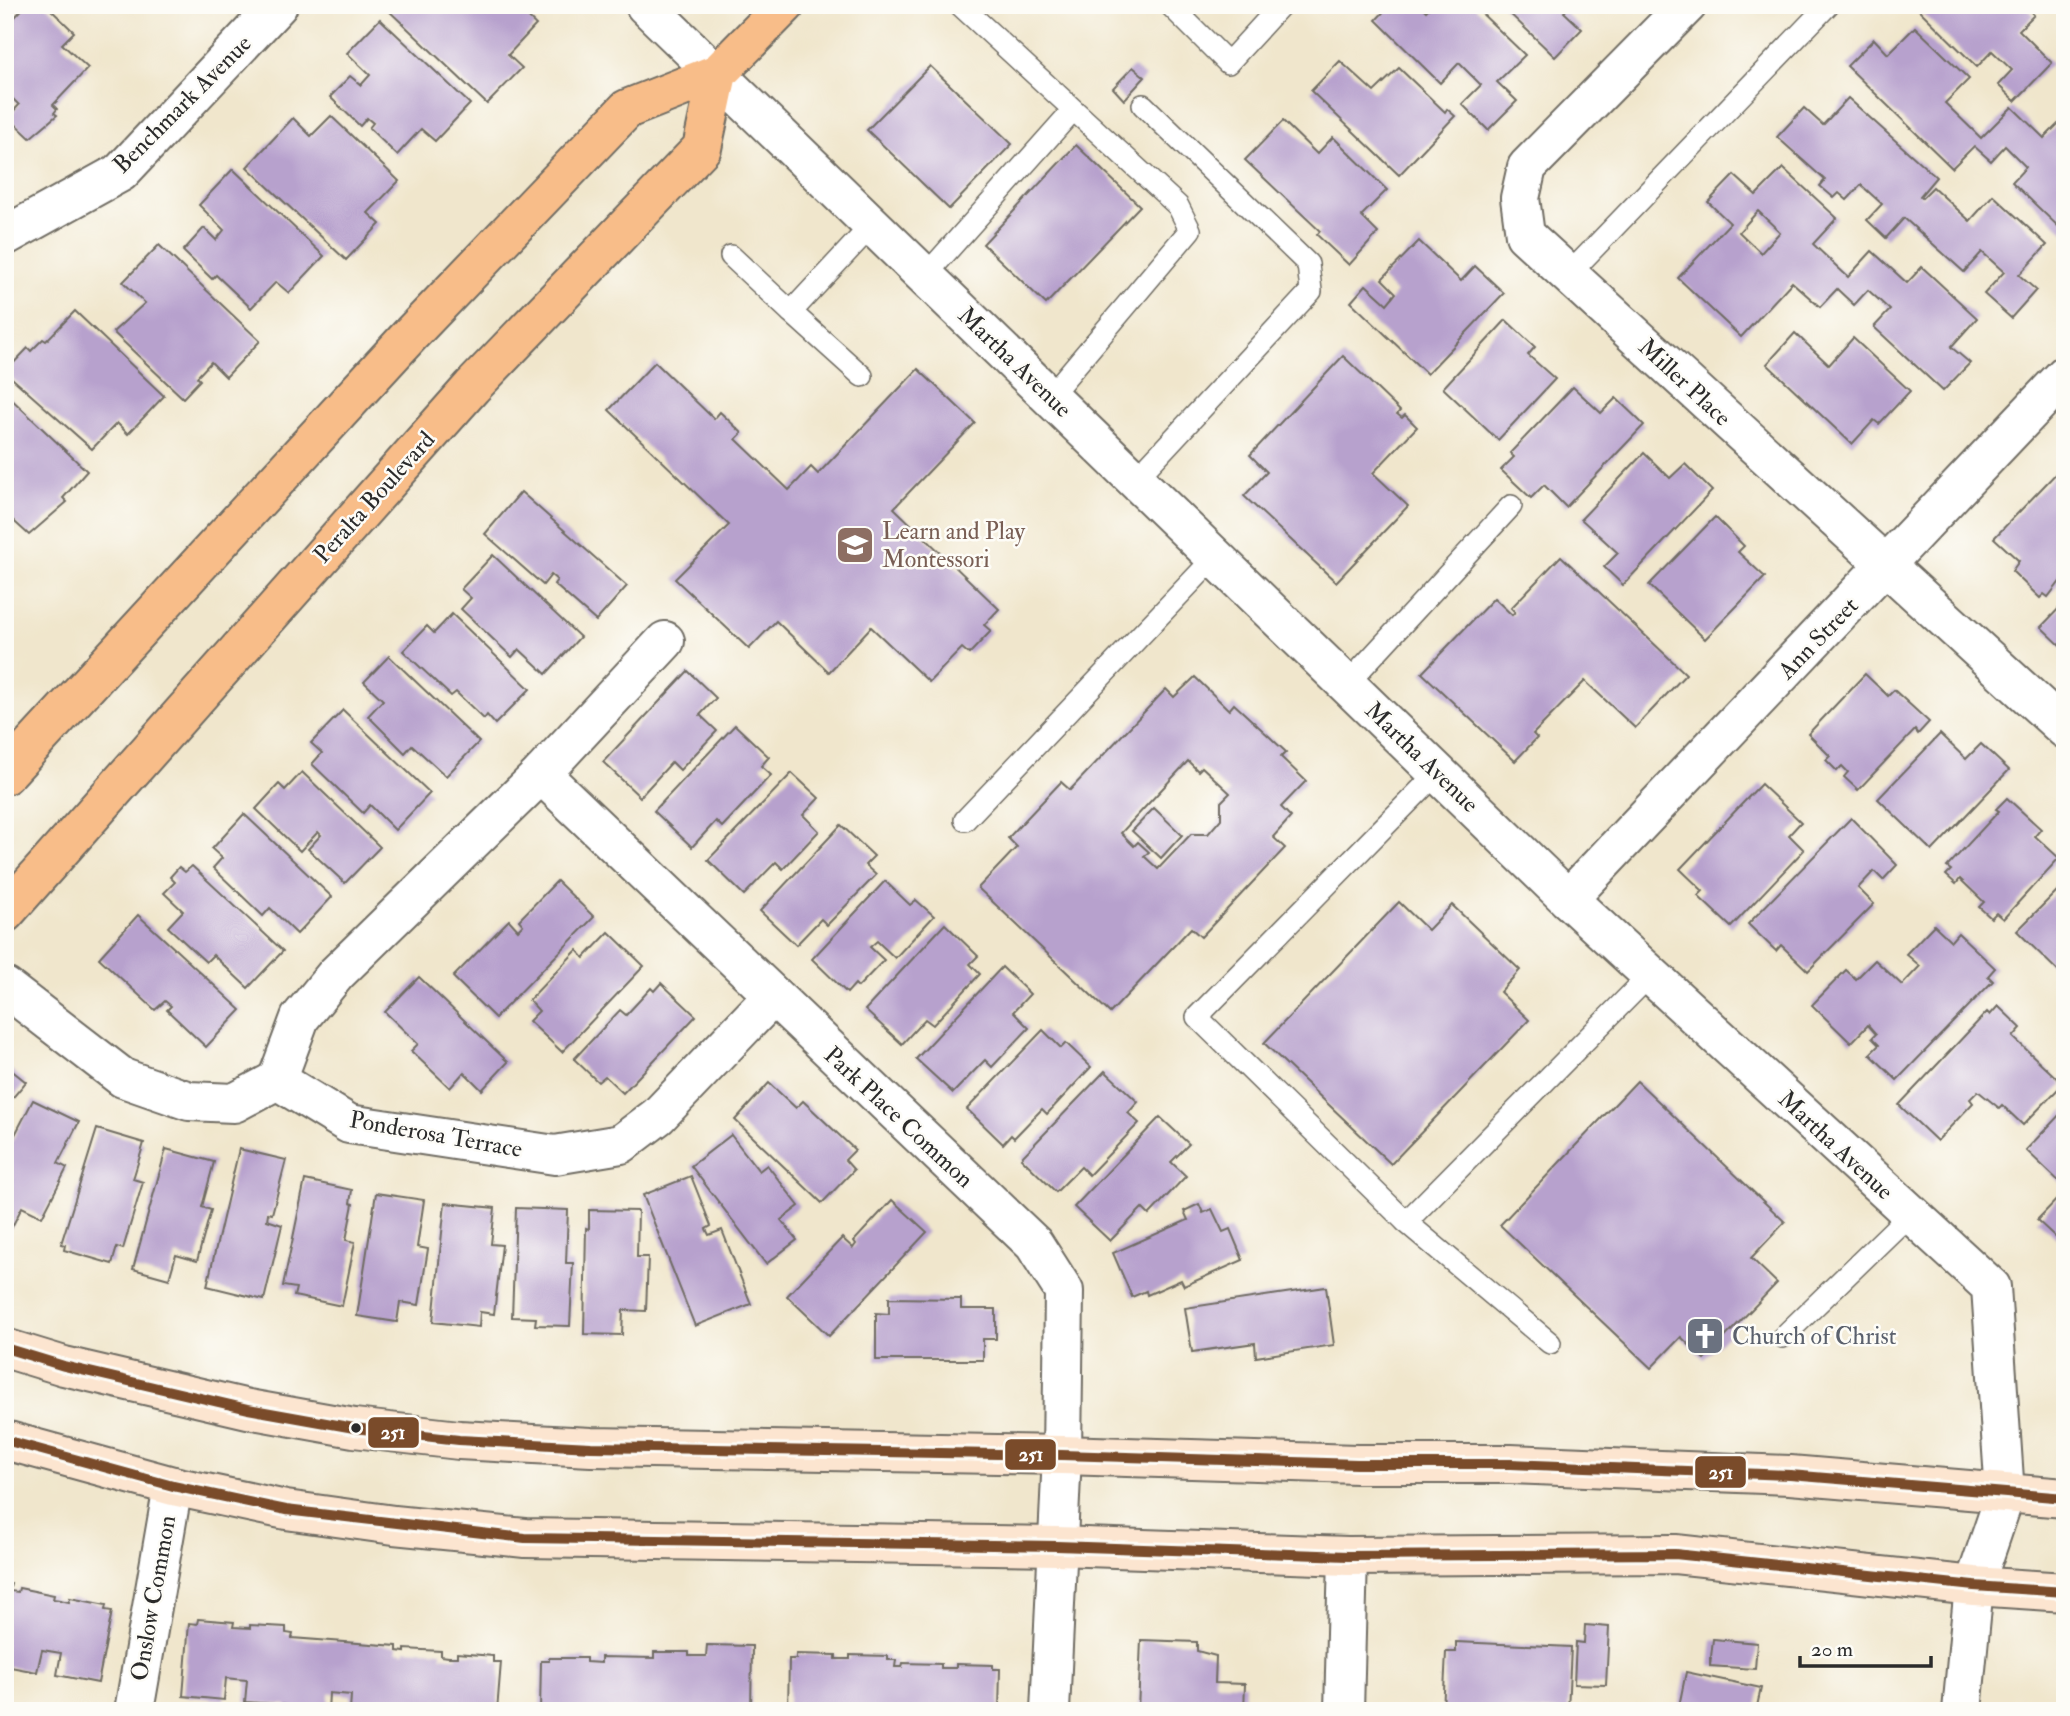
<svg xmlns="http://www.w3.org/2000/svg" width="2070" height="1716" font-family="'IM FELL Double Pica',serif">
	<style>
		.building { fill: #b7a1cd; fill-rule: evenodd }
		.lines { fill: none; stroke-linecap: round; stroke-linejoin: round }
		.lane-casing { stroke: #706c63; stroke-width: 24 }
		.street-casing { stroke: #706c63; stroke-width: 42 }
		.secondary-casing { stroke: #706c63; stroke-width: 42 }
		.primary-casing { stroke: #706c63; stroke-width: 42 }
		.lane { stroke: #fff; stroke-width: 21 }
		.street { stroke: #fff; stroke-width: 38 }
		.secondary { stroke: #fce5d0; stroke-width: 38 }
		.primary { stroke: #f8bd89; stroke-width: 38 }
		.bus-1-casing { stroke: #fdfcf7; stroke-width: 16 }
		.bus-1 { stroke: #7a4b2a; stroke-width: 10 }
		.bus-dot { fill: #2b2b2b; stroke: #fdfcf7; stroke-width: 2.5 }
		.labels { text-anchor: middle; stroke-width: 5; stroke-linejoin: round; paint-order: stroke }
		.street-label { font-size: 24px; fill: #2b2b2b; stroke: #fdfcf7 }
		.education-label { font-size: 24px; fill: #785e54; stroke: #fdfcf7; text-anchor: start }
		.worship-label { font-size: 24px; fill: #5b616d; stroke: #fdfcf7; text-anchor: start }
		.line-badge { stroke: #fdfcf7; stroke-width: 2.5 }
		.badge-label { font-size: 19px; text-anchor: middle; font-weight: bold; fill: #fff }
	</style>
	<rect width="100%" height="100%" fill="#fdfcf7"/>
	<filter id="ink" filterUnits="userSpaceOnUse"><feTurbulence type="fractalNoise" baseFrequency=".0143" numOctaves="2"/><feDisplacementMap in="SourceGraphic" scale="14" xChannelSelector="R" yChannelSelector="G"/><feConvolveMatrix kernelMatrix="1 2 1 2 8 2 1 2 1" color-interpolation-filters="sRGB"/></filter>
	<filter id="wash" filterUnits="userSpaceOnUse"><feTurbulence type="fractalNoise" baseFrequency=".00686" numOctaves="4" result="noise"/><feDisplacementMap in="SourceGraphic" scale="28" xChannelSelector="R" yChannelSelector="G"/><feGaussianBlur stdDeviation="1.57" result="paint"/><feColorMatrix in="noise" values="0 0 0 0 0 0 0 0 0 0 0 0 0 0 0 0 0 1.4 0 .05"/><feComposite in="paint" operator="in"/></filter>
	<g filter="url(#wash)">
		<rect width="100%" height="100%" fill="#f0e6cc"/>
		<g id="blocks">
			<g class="building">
				<path d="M26 5H46L74 32 62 44 88 68 53 105 57 109 54 113 57 115 30 138 8 117 19 105 10 96 5 101V28Z"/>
				<path d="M389 5H515L536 25 508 55 522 68 487 104 386 8Z"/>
				<path d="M1390 5H1420L1426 11 1432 5H1473L1525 55 1497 82 1517 101 1488 130 1462 104 1481 85 1459 63 1440 83 1376 20Z"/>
				<path d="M1501 5H1571L1564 12 1582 29 1555 57Z"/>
				<path d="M1914 5H2024L2034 15 2019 30 2052 63 2015 101 1998 85 2012 70 1992 51 1977 67Z"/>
				<path d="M380 19 470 104 435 141 421 129 397 155 369 128 373 123 367 118 360 126 330 97 350 76 361 85 370 75 347 53Z"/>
				<path d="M1915 27 1969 79 1945 103 1981 138 2012 107 2044 138 2060 122 2065 126V233L2012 182 2026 167 2005 146 1991 161 1974 146 1952 168 1847 66 1874 39 1888 54Z"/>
				<path d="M1340 61 1374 92 1399 68 1445 112 1447 109 1455 116 1399 175 1311 91Z"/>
				<path d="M930 66 1012 144 949 209 867 130Z"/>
				<path d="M1133 67 1145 77 1124 100 1113 88Z"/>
				<path d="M1848 98 1936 177 1920 196 1922 198 1933 187 1970 221 1993 195 2047 245 2019 275 2036 290 2011 318 1984 294 2004 272 1982 252 1964 272 1904 218 1886 238 1867 220 1882 204 1861 185 1847 200 1839 193 1834 198 1820 186 1825 180 1777 137 1804 108 1823 125Z"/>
				<path d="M331 116 399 181 368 213 380 224 346 260 247 167 293 118 311 136Z"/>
				<path d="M1283 121 1317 154 1333 137 1387 190 1361 216 1378 233 1349 265 1317 235 1320 231 1245 160Z"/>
				<path d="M1076 145 1140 206 1046 304 983 244Z"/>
				<path d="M1783 168 1837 218 1813 244 1848 277 1872 251 1907 283 1922 267 1977 318 1951 347 1970 363 1943 391 1874 327 1890 310 1868 290 1854 305 1837 289 1820 307 1792 282 1741 337 1678 278 1730 223 1708 202 1734 175 1756 195ZM1758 211 1780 232 1761 253 1739 232Z"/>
				<path d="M233 169 324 256 289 293 276 282 251 308 216 275 212 279 183 251 204 228 216 240 224 230 199 205Z"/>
				<path d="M1419 241 1461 281 1475 266 1504 293 1427 374 1351 302 1366 285 1387 304 1396 293 1382 279Z"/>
				<path d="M159 245 260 341 226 377 211 362 197 377 200 380 183 398 113 332 145 303 123 282Z"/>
				<path d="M75 311 164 396 128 434 117 423 92 449 5 372 28 348 31 351 43 339 46 341Z"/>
				<path d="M1506 320 1535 347 1528 355 1555 379 1498 440 1443 388Z"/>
				<path d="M1795 333 1829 365 1853 338 1910 391 1879 424 1874 420 1852 444 1767 364Z"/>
				<path d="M1343 356 1400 411 1397 414 1402 418 1405 415 1417 427 1373 473 1408 506 1336 582 1244 496 1267 472 1250 455Z"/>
				<path d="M655 362 714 419 720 412 742 433 736 439 789 490 811 467 818 474 918 369 975 423 894 508 999 609 984 625 991 631 969 654 962 648 929 682 871 627 829 672 776 621 749 649 675 579 729 525 609 410Z"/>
				<path d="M1573 387 1601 413 1616 398 1644 425 1566 507 1544 485 1531 498 1501 470 1514 457 1510 453Z"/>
				<path d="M5 393 87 471 63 498 67 502 29 535 5 513Z"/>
				<path d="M1644 453 1670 478 1685 464 1712 491 1623 585 1604 567 1618 553 1581 519Z"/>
				<path d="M2065 464V575L2048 597 2044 594 2040 598 2012 571 2019 561 1994 538Z"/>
				<path d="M521 492 627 586 596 621 554 584 557 580 551 575 543 585 485 534Z"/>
				<path d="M1715 517 1744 546 1738 552 1765 577 1705 639 1649 585Z"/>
				<path d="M493 555 580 637 546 674 519 649 512 657 461 609 471 598 461 589Z"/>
				<path d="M1561 556 1686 674 1635 728 1585 681 1533 734 1537 738 1515 761 1422 673 1494 598 1512 615 1515 612 1511 608Z"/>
				<path d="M2065 602V650L2041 627Z"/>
				<path d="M452 614 530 689 495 724 487 715 484 719 456 692 451 696 403 651 427 626 434 633Z"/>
				<path d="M389 656 479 742 446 776 412 745 405 753 368 716 383 700 364 682Z"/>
				<path d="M688 671 716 698 700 715 717 731 680 770 672 762 640 797 603 762Z"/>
				<path d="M1865 674 1888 696 1894 690 1929 722 1918 734 1915 730 1858 790 1844 777 1848 772 1842 766 1837 771 1826 760 1830 756 1808 734Z"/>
				<path d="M1195 677 1229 710 1234 704 1286 752 1281 757 1306 781 1281 807 1291 817 1273 837 1285 848 1201 937 1191 928 1110 1013 978 888 1017 847 1008 838 1061 782 1070 790 1166 689 1174 697ZM1188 761 1198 771 1202 767 1230 793 1221 802V819L1208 834H1191L1158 869 1144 856 1149 852 1138 842 1134 846 1121 833Z"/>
				<path d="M343 710 430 793 395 830 370 805 363 813 312 764 322 753 311 743Z"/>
				<path d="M735 725 769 757 761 766 771 775 722 827 716 821 692 847 654 811Z"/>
				<path d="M1940 734 1966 759 1981 744 2009 770 1932 851 1878 799Z"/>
				<path d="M302 772 380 847 345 883 308 849 321 835 318 832 300 851 256 809 279 784 285 790Z"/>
				<path d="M792 773 819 798 803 815 819 831 783 869 776 862 744 895 708 860Z"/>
				<path d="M1761 784 1801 822 1789 835 1804 850 1731 927 1698 896 1703 891 1680 869Z"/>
				<path d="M2007 798 2041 829 2035 836 2059 858 2003 919 1996 913 1991 918 1979 907 1984 902 1960 879 1956 884 1946 875 1951 870 1947 867 1999 811 1996 809Z"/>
				<path d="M1154 808 1182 835 1161 858 1132 831Z"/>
				<path d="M244 814 332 897 297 934 270 908 263 916 213 868 222 858 212 849Z"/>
				<path d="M1851 818 1897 865 1883 880 1874 871 1858 888 1874 904 1808 971 1781 945 1776 951 1748 924Z"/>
				<path d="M841 825 874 856 865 865 876 875 827 925 821 919 796 945 760 911Z"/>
				<path d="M192 866 283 951 248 988 213 955 206 962 168 927 183 911 164 893 175 882 170 877 179 867 185 872Z"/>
				<path d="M557 881 594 917 495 1018 453 977 509 920 518 930 523 925 519 920Z"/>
				<path d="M885 881 910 905 916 900 934 916 895 958 877 941 870 947 884 960 858 987 855 984 847 993 812 959Z"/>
				<path d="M2065 883V978L2017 931Z"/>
				<path d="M1399 902 1428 930 1452 905 1520 970 1500 992 1529 1020 1391 1164 1264 1043Z"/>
				<path d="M138 915 241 1010 206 1047 167 1010 171 1006 165 1001 155 1010 99 958Z"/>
				<path d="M945 924 978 956 970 964 980 974 933 1025 925 1019 902 1044 865 1010Z"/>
				<path d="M1934 925 1951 941 1958 933 1995 968 1988 976 1993 981 1897 1080 1870 1054 1879 1045 1872 1038 1876 1034 1868 1025 1851 1043 1812 1005 1846 970 1856 979 1875 960 1902 985 1920 966 1906 954Z"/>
				<path d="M609 932 644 966 562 1052 529 1021 539 1011 529 1000 577 950 584 958Z"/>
				<path d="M1002 967 1030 994 1013 1012 1029 1028 992 1067 985 1060 953 1093 916 1059Z"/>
				<path d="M419 977 508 1062 482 1090 464 1072 450 1088 411 1051 418 1044 385 1012Z"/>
				<path d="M661 983 696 1016 623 1093 605 1076 598 1082 574 1059 620 1010 626 1015 651 988 654 991Z"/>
				<path d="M1998 1006 2021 1028 2013 1037 2063 1084 2023 1125 2002 1105 1999 1108 1978 1091 1970 1099 1973 1103 1937 1141 1899 1105 1987 1012 1990 1015Z"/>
				<path d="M1043 1030 1061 1048 1066 1043 1091 1067 1047 1114 1042 1109 1014 1138 1011 1135 1003 1144 967 1109Z"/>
				<path d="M5 1065 26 1082 5 1107Z"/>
				<path d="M1105 1071 1138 1102 1128 1113 1139 1123 1089 1175 1081 1167 1056 1192 1021 1158Z"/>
				<path d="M1637 1081 1785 1222 1751 1258 1777 1283 1704 1359 1681 1337 1651 1368 1500 1225Z"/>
				<path d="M769 1083 796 1108 803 1101 855 1150 845 1160 854 1170 822 1203 735 1120Z"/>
				<path d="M33 1100 79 1122 58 1163 67 1168 42 1217 22 1207 11 1229 5 1226V1154Z"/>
				<path d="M2065 1109V1187L2026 1150Z"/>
				<path d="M1160 1117 1189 1144 1171 1162 1186 1176 1149 1215 1142 1208 1110 1241 1074 1207Z"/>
				<path d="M97 1129 144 1143 133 1179 143 1182 123 1249 117 1247 112 1264 64 1250 65 1245 61 1244Z"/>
				<path d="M731 1135 759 1171 767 1165 799 1206 781 1220 797 1240 766 1264 691 1166Z"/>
				<path d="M166 1149 214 1162 202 1207 211 1210 197 1261 176 1255 169 1279 133 1269Z"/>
				<path d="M239 1149 286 1160 272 1214 268 1213 267 1220 282 1225 264 1300 207 1286Z"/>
				<path d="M691 1176 711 1226 706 1229 709 1235 722 1230 751 1304 695 1326 643 1195Z"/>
				<path d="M305 1180 352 1190 350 1203 353 1204 346 1240 355 1242 342 1306 294 1296 296 1288 283 1286Z"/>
				<path d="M2065 1191V1246L2037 1220Z"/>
				<path d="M376 1193 424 1200 417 1247 428 1249 419 1305 400 1302 397 1322 357 1316Z"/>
				<path d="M892 1200 927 1232 829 1336 787 1296 842 1238 853 1248 856 1244 854 1241Z"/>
				<path d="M445 1203 495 1208 491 1244 502 1245 494 1314 480 1312 479 1327 433 1322Z"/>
				<path d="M1199 1204 1203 1213 1212 1209 1223 1232 1230 1229 1243 1260 1184 1286 1181 1280 1147 1295 1146 1291 1132 1297 1113 1253 1188 1220 1184 1211Z"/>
				<path d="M516 1208 568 1210 566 1263H573L570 1326 535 1325 536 1318 512 1317Z"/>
				<path d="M589 1210 638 1211 637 1257H648L646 1311 623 1310 622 1335 584 1334 586 1228 589 1229Z"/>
				<path d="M1326 1287 1334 1345 1256 1357 1255 1343 1192 1352 1185 1308Z"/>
				<path d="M889 1298 961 1299V1309H996V1339H983V1360H876V1313L889 1314Z"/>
				<path d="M5 1583 11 1584 9 1591 18 1592 19 1588 54 1595 53 1599 60 1600 69 1602 70 1598 106 1605 105 1610 112 1611 98 1683 57 1675 61 1653 42 1650 37 1672 5 1666Z"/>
				<path d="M198 1619 234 1622 233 1627 250 1628V1625L286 1627V1633L293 1634 292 1638 397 1646V1651L405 1652V1649L441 1651V1656L449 1657H457V1653L493 1656V1662H501L497 1711H350L351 1695 329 1693 328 1711H287V1705L245 1702 247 1680 235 1679 226 1678 224 1700 183 1696 189 1623 197 1624Z"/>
				<path d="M1585 1625 1609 1627 1606 1685 1574 1684 1576 1642 1584 1643Z"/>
				<path d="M1713 1639 1757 1643 1755 1669 1710 1666Z"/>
				<path d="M1141 1640 1197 1642V1651L1216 1656 1215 1683 1245 1684 1244 1711H1138Z"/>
				<path d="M1456 1642 1571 1647 1568 1711H1443L1446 1652H1456Z"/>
				<path d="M707 1645 752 1646 751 1711H540L541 1661H549V1658H586V1662L601 1663V1657L654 1658V1652H689V1656H706Z"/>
				<path d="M796 1654 836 1655V1659H850V1655L888 1656V1660H896L895 1667H902L903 1663 941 1664V1668H956V1664L993 1665V1669H1000L999 1711H788L789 1659H796Z"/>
				<path d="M1686 1672 1761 1688 1756 1711H1678Z"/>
			</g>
		</g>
	</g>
	<g filter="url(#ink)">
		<use href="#blocks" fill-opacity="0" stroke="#706c63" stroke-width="2"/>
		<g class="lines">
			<defs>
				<g id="lane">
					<path d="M960 5 1178 206 1190 230 1050 396"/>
					<path d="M1170 5 1228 63 1281 5"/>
					<path d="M731 256 791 312 873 224"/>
					<path d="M926 275 1073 110"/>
					<path d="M1568 275 1828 5"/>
					<path d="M791 312 862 376"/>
					<path d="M1136 479 1311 291 1308 264 1143 105"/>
					<path d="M1347 684 1511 506"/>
					<path d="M1438 772 1197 1017 1406 1222 1651 974"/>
					<path d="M965 820 1216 556"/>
					<path d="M1406 1222 1550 1343"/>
					<path d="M1783 1337 1911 1213"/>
				</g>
				<g id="street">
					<path d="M645 5 1568 899 1991 1287 2005 1495 1974 1586 1962 1711"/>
					<path d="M1687 5 1527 167 1520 198 1525 235 2065 729"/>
					<path d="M5 236 121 172 278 5"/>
					<path d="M541 774 1034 1244 1064 1291 1062 1455 1050 1711"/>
					<path d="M1568 899 2065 375"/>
					<path d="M5 987 123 1078 189 1101 234 1103 277 1080"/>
					<path d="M277 1080 300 1018 336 974 541 774 665 641"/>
					<path d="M277 1080 349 1124 555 1155 621 1144 658 1116 772 997"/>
					<path d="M134 1711 173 1486"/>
					<path d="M1344 1711 1348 1556"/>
				</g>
				<g id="secondary">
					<path d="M5 1348 64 1366 248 1409 354 1428 459 1440 591 1447 1062 1455 1357 1464H1511L1790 1475 2065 1498"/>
					<path d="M5 1440 173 1486 286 1510 394 1525 525 1538 1057 1546 1348 1556 1675 1554 1974 1586 2065 1592"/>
				</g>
				<g id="primary">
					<path d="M5 775 411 334 627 109 718 73 785 5"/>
					<path d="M5 913 472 387 702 148 718 73"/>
				</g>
			</defs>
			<use href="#lane" class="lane-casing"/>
			<use href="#street" class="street-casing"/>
			<use href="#secondary" class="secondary-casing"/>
			<use href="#primary" class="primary-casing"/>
			<use href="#lane" class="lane"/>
			<use href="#street" class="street"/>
			<use href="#secondary" class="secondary"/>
			<use href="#primary" class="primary"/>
			<defs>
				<g id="bus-1">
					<path d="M5 1348 64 1366 248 1409 354 1428 459 1440 591 1447 1062 1455 1357 1464H1511L1790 1475 2065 1498"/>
					<path d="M5 1440 173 1486 286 1510 525 1538 1057 1546 1348 1556 1675 1554 1974 1586 2065 1592"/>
				</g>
			</defs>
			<use href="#bus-1" class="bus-1-casing"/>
			<use href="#bus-1" class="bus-1"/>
		</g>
	</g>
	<defs>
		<symbol id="school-square" viewBox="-11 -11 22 22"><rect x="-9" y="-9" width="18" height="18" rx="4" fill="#8d6e63" stroke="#fdfcf7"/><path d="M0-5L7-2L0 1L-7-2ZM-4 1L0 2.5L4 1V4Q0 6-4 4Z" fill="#fff"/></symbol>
		<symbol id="church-square" viewBox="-11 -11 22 22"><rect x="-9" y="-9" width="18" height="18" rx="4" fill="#6b7280" stroke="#fdfcf7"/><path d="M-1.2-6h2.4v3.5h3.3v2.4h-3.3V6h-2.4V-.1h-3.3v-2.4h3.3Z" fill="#fff"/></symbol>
	</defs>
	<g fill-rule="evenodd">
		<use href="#school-square" x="833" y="523" width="44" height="44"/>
		<use href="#church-square" x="1683" y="1314" width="44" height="44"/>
	</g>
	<circle class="bus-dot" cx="356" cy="1428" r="6"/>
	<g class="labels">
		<g class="street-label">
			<text transform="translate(182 104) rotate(-45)" y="8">Benchmark Avenue</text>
			<text transform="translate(1015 362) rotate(44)" y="8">Martha Avenue</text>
			<text transform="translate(1685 382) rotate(43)" y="8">Miller Place</text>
			<text transform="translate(374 497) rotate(-48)" y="8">Peralta Boulevard</text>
			<text transform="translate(1818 638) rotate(-46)" y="8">Ann Street</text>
			<text transform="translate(1422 757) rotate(44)" y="8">Martha Avenue</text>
			<text transform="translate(899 1117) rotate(43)" y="8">Park Place Common</text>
			<text transform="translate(436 1134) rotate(10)" y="8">Ponderosa Terrace</text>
			<text transform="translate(1836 1145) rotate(43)" y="8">Martha Avenue</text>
			<text transform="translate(153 1598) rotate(-80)" y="8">Onslow Common</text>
		</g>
		<g class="education-label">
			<text x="882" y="539">Learn and Play<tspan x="882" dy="28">Montessori</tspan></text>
		</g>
		<g class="worship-label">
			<text x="1732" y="1344">Church of Christ</text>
		</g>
	</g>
	<g class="line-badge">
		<rect x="367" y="1416" width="53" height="33" rx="7" fill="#7a4b2a"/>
		<rect x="1004" y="1438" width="53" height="33" rx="7" fill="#7a4b2a"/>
		<rect x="1694" y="1455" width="53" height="34" rx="7" fill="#7a4b2a"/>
	</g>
	<g class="badge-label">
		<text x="393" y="1439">251</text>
		<text x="1031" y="1461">251</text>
		<text x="1721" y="1479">251</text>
	</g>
	<rect width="2070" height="1716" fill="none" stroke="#fdfcf7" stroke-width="28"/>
	<path d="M1800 1656v10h131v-10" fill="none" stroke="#2b2b2b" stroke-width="3.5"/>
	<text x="1811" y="1656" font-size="21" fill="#2b2b2b" stroke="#fdfcf7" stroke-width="5" paint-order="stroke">20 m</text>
</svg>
